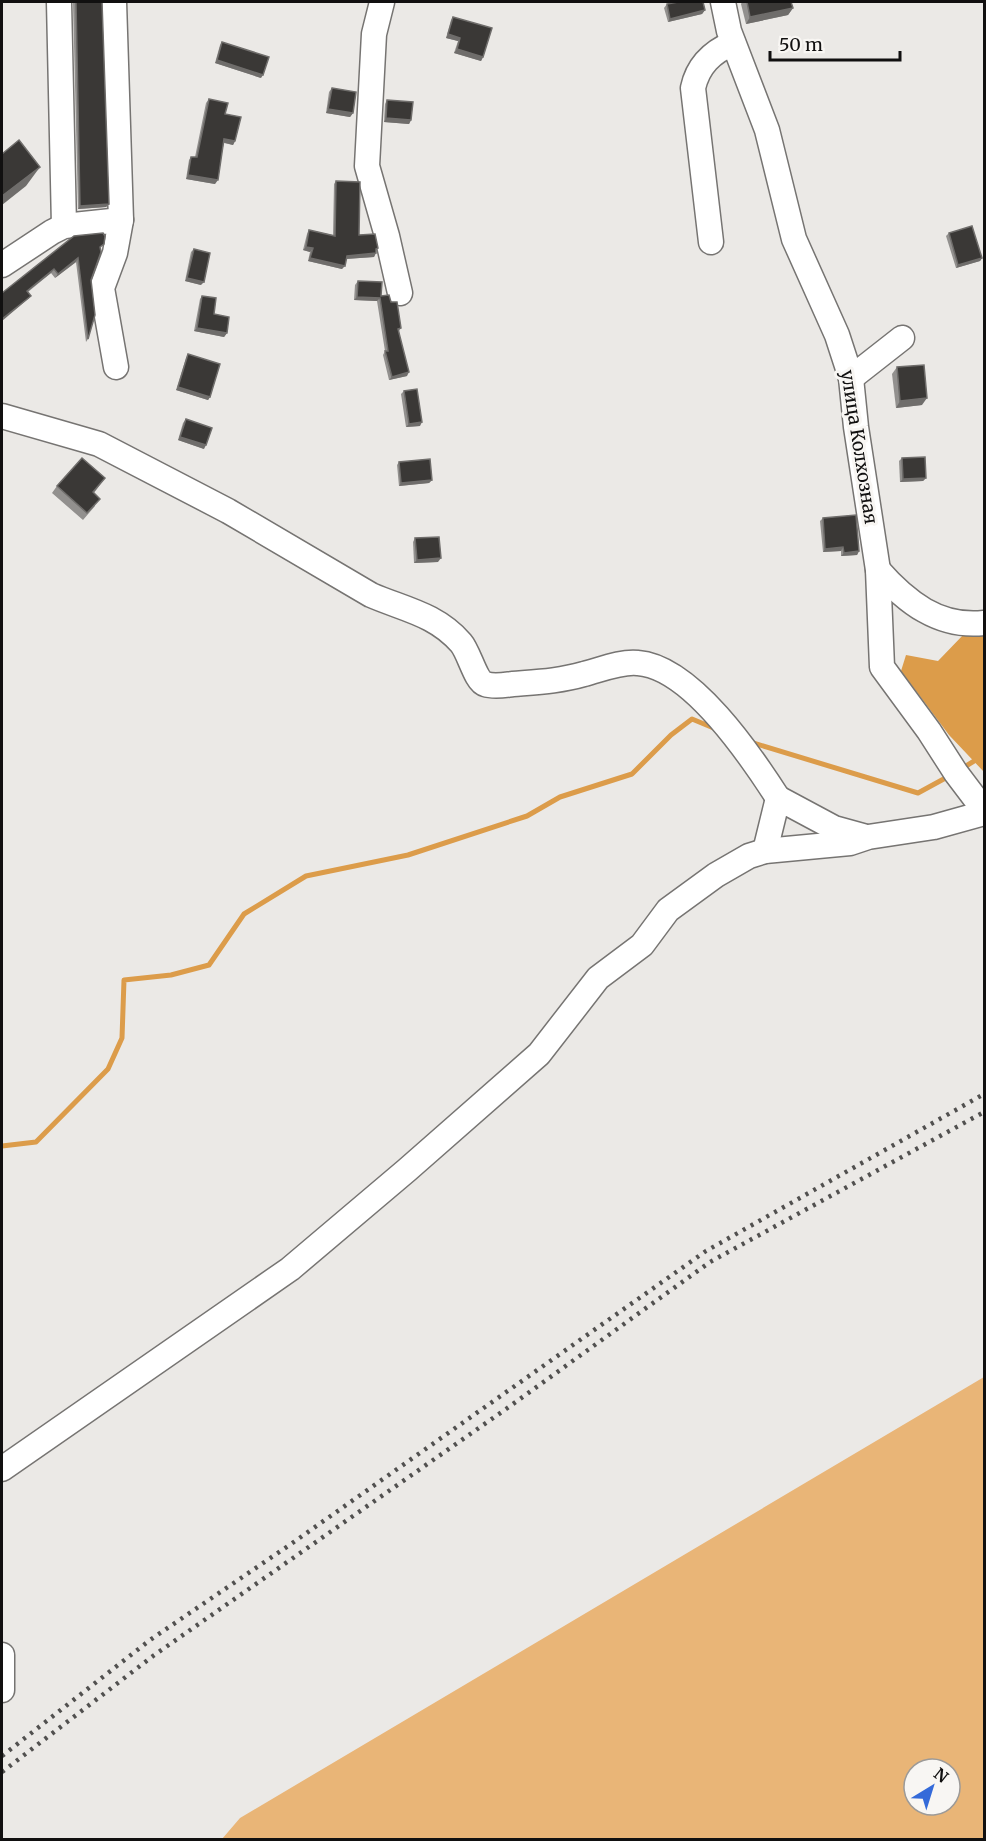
<svg xmlns="http://www.w3.org/2000/svg" width="986" height="1841" font-family="Merriweather,serif">
	<style>
		.green { fill: #e9b577; fill-rule: evenodd }
		.forest { fill: #dc9c4a }
		.lines { fill: none; stroke-linecap: round; stroke-linejoin: round }
		.stream { stroke: #dc9c4a; stroke-width: 5 }
		.minor-casing { stroke: #767472; stroke-width: 27 }
		.minor { stroke: #fff; stroke-width: 24 }
		.rail { stroke: #51504f; stroke-width: 4.5; stroke-dasharray: 3 6; stroke-linecap: butt }
		.wall { fill: #92908e }
		.shaded-wall { fill: #6f6d6b }
		.building { fill: #3a3836; stroke: #6f6d6b; stroke-width: 1.5 }
		.labels { text-anchor: middle; stroke-width: 6; stroke-linejoin: round; paint-order: stroke }
		.street-label { font-size: 18px; fill: #111010; stroke: #f8f6f3 }
	</style>
	<rect width="100%" height="100%" fill="#ebe9e6"/>
	<path class="green" d="M984 1377V1839H222L240 1818ZM914 1769H950V1805H914Z"/>
	<path class="forest" d="M984 629V772L949 735 901 671 906 655 938 661 965 633Z"/>
	<g class="lines">
		<g class="stream">
			<path d="M750 742 918 793 951 775"/>
			<path d="M961 769 984 755"/>
			<path d="M2 1146 36 1142 108 1069 122 1038 124 980 171 975 209 965 244 914 306 876 408 855 527 816 560 797 632 774 671 735 692 719 716 729"/>
		</g>
		<defs>
			<g id="minor">
				<path d="M59 2 64 226"/>
				<path d="M114 2 121 220 115 253 102 288 116 367"/>
				<path d="M382 2 374 34 367 166 387 236 400 293"/>
				<path d="M723 2 729 31 767 130 794 239 837 335 851 378 856 427 878 570 882 667 929 731 956 773 984 810"/>
				<path d="M711 242 693 88C698 65 712 52 733 43"/>
				<path d="M2 265 52 232 64 226 121 220"/>
				<path d="M851 378 902 338"/>
				<path d="M2 416 99 444 228 511 371 595C403 609 436 614 461 643 469 652 476 682 485 684 494 687 504 685 513 684 537 682 560 681 584 674 600 670 621 661 638 663 691 667 751 756 778 798"/>
				<path d="M878 570C906 602 939 628 984 623"/>
				<path d="M765 851 778 798 834 828 863 836"/>
				<path d="M2 1469 290 1269 407 1170 539 1054 598 978 642 945 668 910 716 875 749 856 765 851 850 843 868 837 934 827 984 813"/>
				<path d="M2 1690V1655"/>
			</g>
		</defs>
		<use href="#minor" class="minor-casing"/>
		<use href="#minor" class="minor"/>
		<g class="rail">
			<path d="M2 1756 150 1640 291 1544 706 1251 984 1094"/>
			<path d="M2 1772 153 1656 506 1409 710 1262 984 1112"/>
		</g>
	</g>
	<g class="wall">
		<path d="M73 2H102L109 204 106 207 78 209Z"/>
		<path d="M742 2H791L793 8 788 15 746 24 741 4Z"/>
		<path d="M667 4 705 10 702 14 668 22 664 8Z"/>
		<path d="M453 17 483 57 481 61 454 53 458 41 446 38 451 20Z"/>
		<path d="M222 42 261 78 215 63 220 45Z"/>
		<path d="M332 88 353 113 350 117 326 113 329 92Z"/>
		<path d="M209 99 225 114 235 141 233 145 224 143 215 184 186 179 189 160 191 157H195L206 103Z"/>
		<path d="M387 100 411 120 409 124 384 122 385 104Z"/>
		<path d="M336 181 359 235 376 252 374 257 346 259 342 269 308 261 310 252 303 250 307 234 309 230 333 235 334 184Z"/>
		<path d="M949 233 982 258 980 261 956 268 946 236Z"/>
		<path d="M101 248 91 280 88 339 86 342 76 262 55 278 51 273 28 292 31 296 28 299 2 293Z"/>
		<path d="M194 249 201 285 185 281 191 252Z"/>
		<path d="M358 281 391 302 401 328 399 331 407 376 389 380 383 355 385 351 377 301 354 300 355 285Z"/>
		<path d="M202 296 227 333 224 337 194 331 200 299Z"/>
		<path d="M188 354 210 397 208 400 176 390 186 358Z"/>
		<path d="M897 367 922 405 896 408 892 374Z"/>
		<path d="M404 391 420 426 406 427 401 394Z"/>
		<path d="M186 419 204 449 178 440 183 423Z"/>
		<path d="M902 458 926 478 923 481 900 482 899 461Z"/>
		<path d="M399 462 432 480 429 483 399 486 397 465Z"/>
		<path d="M105 478 94 493 95 506 83 520 52 493 57 486Z"/>
		<path d="M823 518 859 551 857 555 841 556V551L823 552 820 521Z"/>
		<path d="M415 538 438 562 414 563 413 542Z"/>
	</g>
	<g class="shaded-wall">
		<path d="M793 8 788 15 746 24 750 17Z"/>
		<path d="M705 10 702 14 668 22 670 19Z"/>
		<path d="M448 34 460 38 458 41 446 38Z"/>
		<path d="M457 49 483 57 481 61 454 53Z"/>
		<path d="M217 60 263 75 261 78 215 63Z"/>
		<path d="M328 109 353 113 350 117 326 113Z"/>
		<path d="M386 118 411 120 409 124 384 122Z"/>
		<path d="M224 139 235 141 233 145 222 142Z"/>
		<path d="M40 167 26 186 2 205V196Z"/>
		<path d="M188 175 218 180 215 184 186 179Z"/>
		<path d="M109 204 106 207 78 209 80 206Z"/>
		<path d="M306 247 313 248 310 252 303 250Z"/>
		<path d="M376 253 374 257 345 259 347 256Z"/>
		<path d="M78 258 76 262 55 278 58 274Z"/>
		<path d="M310 258 345 266 342 269 308 261Z"/>
		<path d="M982 258 980 261 956 268 958 265Z"/>
		<path d="M54 269 51 273 24 294 27 291Z"/>
		<path d="M187 278 204 282 201 285 185 281Z"/>
		<path d="M31 296 28 299 2 321V319Z"/>
		<path d="M357 297 380 298 377 301 354 300Z"/>
		<path d="M197 328 227 333 224 337 194 331Z"/>
		<path d="M409 372 407 376 389 380 392 377Z"/>
		<path d="M178 387 210 397 208 400 176 390Z"/>
		<path d="M927 398 922 405 896 408 900 401Z"/>
		<path d="M422 422 420 426 406 427 409 424Z"/>
		<path d="M180 437 206 445 204 449 178 440Z"/>
		<path d="M926 478 923 481 900 482 903 479Z"/>
		<path d="M432 480 429 483 399 486 401 483Z"/>
		<path d="M843 547 841 551 823 552 825 549Z"/>
		<path d="M859 551 857 555 841 556 844 553Z"/>
		<path d="M441 558 438 562 414 563 417 560Z"/>
	</g>
	<g class="building">
		<path d="M76 2H102L109 204 80 206Z"/>
		<path d="M678 2H703L705 10 670 19 667 4Z"/>
		<path d="M747 2H791L793 8 750 17Z"/>
		<path d="M453 17 492 28 483 57 457 49 460 38 448 34Z"/>
		<path d="M222 42 269 57 263 75 217 60Z"/>
		<path d="M332 88 356 92 353 113 328 109Z"/>
		<path d="M209 99 228 103 225 114 241 117 235 141 224 139 218 180 188 175 191 157H197Z"/>
		<path d="M387 100 413 102 411 120 386 118Z"/>
		<path d="M19 140 40 167 2 196V154Z"/>
		<path d="M336 181 360 182 359 235 375 234 378 248 376 249V253L347 256 345 266 310 258 313 248 306 247 309 230 335 236Z"/>
		<path d="M972 226 982 258 958 265 949 233Z"/>
		<path d="M103 233 105 236 104 244 100 247 101 252 91 280 95 315 88 339 78 258 58 274 54 269 27 291 31 296 2 319V293L74 236Z"/>
		<path d="M194 249 210 253 204 282 187 278Z"/>
		<path d="M358 281 382 282 381 296 389 295 391 302H397L401 328 398 329 409 372 392 377 385 351H388L380 298 357 297Z"/>
		<path d="M202 296 216 298 214 314 229 317 227 333 197 328Z"/>
		<path d="M188 354 220 364 210 397 178 387Z"/>
		<path d="M924 365 927 398 900 401 897 367Z"/>
		<path d="M417 389 422 422 409 424 404 391Z"/>
		<path d="M186 419 212 428 206 445 180 437Z"/>
		<path d="M925 457 926 478 903 479 902 458Z"/>
		<path d="M82 458 105 478 93 492 100 499 87 513 57 486Z"/>
		<path d="M430 459 432 480 401 483 399 462Z"/>
		<path d="M856 515 859 551 844 553 843 547 825 549 823 518Z"/>
		<path d="M439 537 441 558 417 560 415 538Z"/>
	</g>
	<g class="labels">
		<g class="street-label">
			<text transform="translate(859 447) rotate(81)" y="6">улица Колхозная</text>
		</g>
	</g>
	<rect width="986" height="1841" fill="none" stroke="#111010" stroke-width="6"/>
	<g transform="translate(932 1787) rotate(38)"><circle r="28" fill="#f8f6f3" stroke="#9c9a98" stroke-width="1.5"/>
	<path d="M0-4.5L10 22L0 15L-10 22Z" fill="#346ad9"/>
	<text y="-9" font-size="16" font-weight="bold" text-anchor="middle" fill="#111010">N</text>
	</g>
	<path d="M770 51v9h130v-9" fill="none" stroke="#111010" stroke-width="3"/>
	<text x="779" y="51" font-size="18" fill="#111010" stroke="#f8f6f3" stroke-width="4.5" paint-order="stroke">50 m</text>
</svg>
